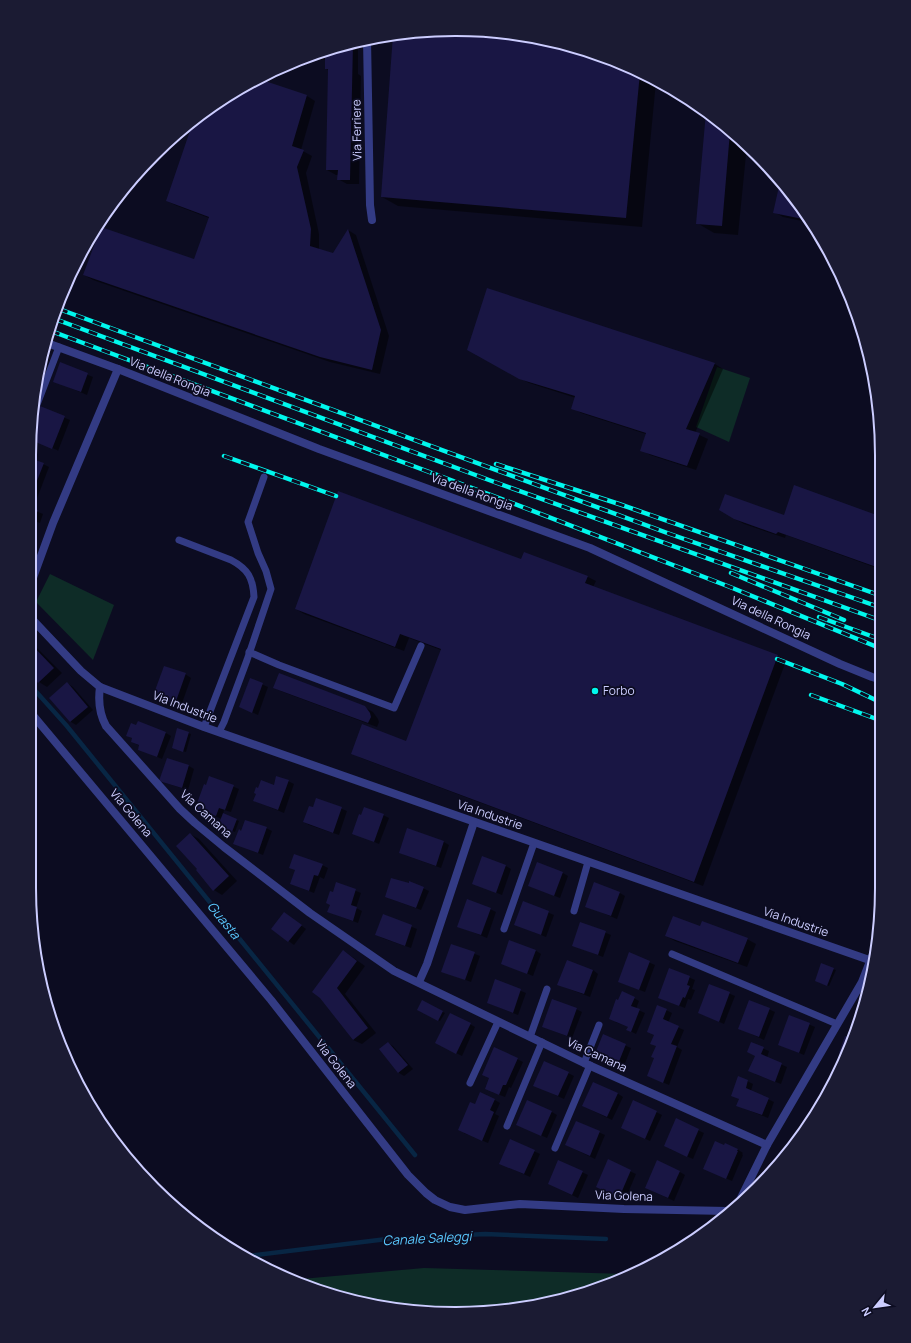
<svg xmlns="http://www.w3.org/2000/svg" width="911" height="1343" font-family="Manrope,sans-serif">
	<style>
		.green { fill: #0e2c27 }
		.shadow { fill: #0007 }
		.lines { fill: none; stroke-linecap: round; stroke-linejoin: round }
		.stream { stroke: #082644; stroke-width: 4.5 }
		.building { fill: #191644 }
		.lane { stroke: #333b84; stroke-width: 7 }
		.street { stroke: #333b84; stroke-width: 8 }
		.rail-casing { stroke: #00f7ed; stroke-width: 4.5 }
		.rail { stroke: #0c0c21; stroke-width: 3; stroke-dasharray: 9; stroke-linecap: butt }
		.poi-dot { fill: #00f7ed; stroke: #0c0c21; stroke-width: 1.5 }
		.labels { text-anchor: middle; stroke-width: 3.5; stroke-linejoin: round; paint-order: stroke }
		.street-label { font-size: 12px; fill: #cccdff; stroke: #0c0c21 }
		.poi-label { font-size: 12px; fill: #cccdff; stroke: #0c0c21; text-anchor: start }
		.water-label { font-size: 13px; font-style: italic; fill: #5ac9ff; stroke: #0c0c21 }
		.rim { fill: none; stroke: #cccdff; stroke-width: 2 }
	</style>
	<rect width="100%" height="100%" fill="#0c0c21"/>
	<g class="green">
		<path d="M717 367 750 378 729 442 696 427Z"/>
		<path d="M50 574 114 605 93 660 36 602Z"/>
		<path d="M424 1268 626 1274H631L593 1291 539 1306 427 1313 345 1300 290 1280Z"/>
	</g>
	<g class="shadow">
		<path d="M455 29 459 31H461V30L538 37 619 61 656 82 642 227 398 206 382 197 394 35Z"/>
		<path d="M358 42V74L361 76 359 184H347L338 179V175H336L327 170 329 70 326 69 327 60 300 59Z"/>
		<path d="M258 80 307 96 315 101 301 150 312 156 306 173 319 234V250L333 255 348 230 356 235 389 336 380 374 330 362 93 280 84 275 194 260 209 218 175 205 167 201 194 121 218 101Z"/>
		<path d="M707 113 747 145 738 235 714 233 697 223Z"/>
		<path d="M781 183 810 218 812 223 783 217 774 212Z"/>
		<path d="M43 354 46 356 40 376 37 375V373Z"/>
		<path d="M476 355 715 364 723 369 695 433 708 439 696 470 650 455 642 450 646 434 581 413 573 408 576 398 529 383Z"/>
		<path d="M61 364 93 377 87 395 54 381Z"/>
		<path d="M41 408 70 420 58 451 57 450 31 439V434L34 425 32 424Z"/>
		<path d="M43 464 49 467 36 501 29 499Z"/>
		<path d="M29 508 43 514 40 523 29 519Z"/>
		<path d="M784 517 882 519V570L786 535 785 538 744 524 735 519Z"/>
		<path d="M522 561 588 577 596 581 593 587 777 656 786 661 703 886 361 758 352 753 407 742 441 650 409 638 404 651 304 614 296 609Z"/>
		<path d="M30 641 62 673 47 687 39 682 31 673Z"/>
		<path d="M185 674 191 678 181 706 160 698Z"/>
		<path d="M250 679 268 687 258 715 240 707Z"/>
		<path d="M67 683 73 687 93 710 76 725 71 722 50 698Z"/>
		<path d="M274 688 364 707 373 712 378 719 379 722 377 727 283 692Z"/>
		<path d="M178 730 191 734 186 752 175 749Z"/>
		<path d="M166 733 171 736 162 759 139 749 140 746 132 742 133 739 128 736Z"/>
		<path d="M167 759 189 766 194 769 188 790 166 783 160 780Z"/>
		<path d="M210 777 239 789 231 812 224 810 223 814 239 821 235 832 222 827V819L202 811 207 786Z"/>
		<path d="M288 781 294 784 284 813 255 801 259 789Z"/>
		<path d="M317 799 347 811 339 835 309 825 304 822 313 808Z"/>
		<path d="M383 815 389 818 379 844 353 833Z"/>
		<path d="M266 828 272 831 263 855 235 844 242 832Z"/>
		<path d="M408 829 444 842 449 845 441 868 405 855 400 852Z"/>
		<path d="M190 834 199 839 237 881 222 895 214 890Z"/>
		<path d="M322 865 328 868 324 879 320 877 314 893 291 884 296 870Z"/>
		<path d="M506 866 511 869 502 895 473 883Z"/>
		<path d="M563 873 568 876 560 898 529 886Z"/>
		<path d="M410 882 429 891 421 910 391 899 386 896 409 885Z"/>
		<path d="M337 883 361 893 356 908 362 911 358 923 334 914Z"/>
		<path d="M620 893 625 896 617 919 586 906Z"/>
		<path d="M524 902 554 915 546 937 516 925Z"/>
		<path d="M490 909 496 912 487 938 458 926Z"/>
		<path d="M284 913 306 929 294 945 272 929Z"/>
		<path d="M383 915 417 929 411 948 382 938 376 935Z"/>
		<path d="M581 923 611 935 603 957 573 945Z"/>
		<path d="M701 927 747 939 756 944 747 967 675 941 666 936Z"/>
		<path d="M452 945 480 956 471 982 442 971Z"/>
		<path d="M535 950 541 954 533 976 502 963Z"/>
		<path d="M344 951 365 966 345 994 376 1033 362 1044 353 1040 321 997Z"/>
		<path d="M630 954 655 965 645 992 619 982Z"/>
		<path d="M670 969 695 980 692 989 695 990 691 1000 688 999 685 1008 664 1000Z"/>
		<path d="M833 969 836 970 829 986 818 982Z"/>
		<path d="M593 970 598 974 590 997 564 987Z"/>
		<path d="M496 981 526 993 518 1015 488 1003Z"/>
		<path d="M710 985 735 996 724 1024 699 1013Z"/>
		<path d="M634 998 639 1001 636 1009 645 1013 636 1034 628 1030 629 1027 615 1022Z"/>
		<path d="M750 1001 775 1012 764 1040 739 1028Z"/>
		<path d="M422 1002 445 1013 440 1021 418 1010Z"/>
		<path d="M658 1006 672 1013 668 1023 684 1030 677 1047 682 1050 669 1085 648 1076 655 1058 657 1046 654 1035Z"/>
		<path d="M576 1009 582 1012 572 1038 543 1027Z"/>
		<path d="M790 1016 815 1027 804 1055 785 1047Z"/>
		<path d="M470 1024 475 1027 462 1056 442 1046Z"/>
		<path d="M603 1036 631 1048 624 1066 596 1054Z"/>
		<path d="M388 1043 393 1046 413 1069 404 1076 399 1073 380 1049Z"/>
		<path d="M751 1043 769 1051 767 1058 787 1067 781 1084 755 1074 756 1056Z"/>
		<path d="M517 1059 523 1062 511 1088 509 1087 505 1097 492 1092Z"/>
		<path d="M568 1073 574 1076 564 1099 540 1088Z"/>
		<path d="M739 1077 753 1084 751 1091 774 1102 768 1118 743 1108 740 1099 732 1095Z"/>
		<path d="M617 1093 623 1097 612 1120 583 1106Z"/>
		<path d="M495 1100 500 1103 495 1114 499 1116 488 1143 464 1133 475 1105Z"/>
		<path d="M552 1112 557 1115 547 1138 523 1127Z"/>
		<path d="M656 1112 662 1115 650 1141 628 1131Z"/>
		<path d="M676 1120 704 1133 693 1159 670 1149Z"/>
		<path d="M576 1122 605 1135 595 1159 566 1145Z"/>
		<path d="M511 1140 540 1154 530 1177 506 1166Z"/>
		<path d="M724 1146 737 1149 743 1153 742 1154 743 1155 732 1181 709 1171Z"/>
		<path d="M559 1161 588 1175 578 1198 549 1184Z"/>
		<path d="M608 1161 636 1174 625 1200 602 1190Z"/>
		<path d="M680 1172 685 1175 674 1201 646 1188Z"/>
	</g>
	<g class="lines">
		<g class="stream">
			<path d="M31 686 66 725 415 1155"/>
			<path d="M248 1256 387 1239 485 1234 606 1239"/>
		</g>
	</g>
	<g class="building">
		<path d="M454 29 538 37 619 61 640 73 626 218 381 197 393 35Z"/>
		<path d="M353 43 350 180H337L338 170H326L328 69H325V56L313 55Z"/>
		<path d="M259 79 307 95 292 146 304 150 297 167 311 229 310 246 333 253 348 229 381 330 372 370 320 357 83 275 101 227 194 259 209 217 166 201 193 122 218 101Z"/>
		<path d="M706 112 730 132 722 226 696 224Z"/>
		<path d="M780 182 808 216 804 215 803 219 773 213Z"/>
		<path d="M487 288 715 363 686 429 700 433 687 466 640 451 646 433 571 409 575 396 519 379 467 350Z"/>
		<path d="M60 362 88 373 81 392 53 382Z"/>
		<path d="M40 406 65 416 52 449 31 440V430L33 426 32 425V421L35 415H37Z"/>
		<path d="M29 458 44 463 29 501Z"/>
		<path d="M794 485 882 517V529L876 546 882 549V569L778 532 776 534 734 519 719 510 725 494 784 515Z"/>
		<path d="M338 491 521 559 524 552 588 576 585 583 778 655 694 882 351 754 362 724 406 741 441 649 400 634 395 647 295 609Z"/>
		<path d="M29 507 38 510 34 521 29 519Z"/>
		<path d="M30 643 54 668 38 683 31 675Z"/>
		<path d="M164 666 186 673 175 704 153 696Z"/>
		<path d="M279 673 365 706 370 713 371 717 368 723 273 688Z"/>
		<path d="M250 678 263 683 252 713 239 707Z"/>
		<path d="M67 682 88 707 70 722 49 698Z"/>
		<path d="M138 721 166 732 157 757 138 750 139 745 131 742 132 738 126 736 131 723 136 725Z"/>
		<path d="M177 728 189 732 183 752 172 748Z"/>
		<path d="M167 758 189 765 182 788 159 781Z"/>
		<path d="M209 776 234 785 225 810 219 808 216 816 195 809 204 784 206 785Z"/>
		<path d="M276 776 289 780 278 810 253 801 256 794 254 793 256 787 258 788 261 780 274 785Z"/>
		<path d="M316 798 342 807 333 833 303 822 309 806 313 807Z"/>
		<path d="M364 807 384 814 374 842 352 834 359 814 361 815Z"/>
		<path d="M223 813 237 819 232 832 218 826Z"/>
		<path d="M245 820 267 827 258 853 233 844 239 829 241 831Z"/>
		<path d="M407 828 444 841 436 866 399 853Z"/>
		<path d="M190 833 229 876 213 891 196 870 197 869 176 846Z"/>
		<path d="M294 854 323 864 318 876 314 875 309 891 290 884 295 870 289 868Z"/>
		<path d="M482 856 506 865 496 893 472 884Z"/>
		<path d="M537 862 563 872 554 896 528 886Z"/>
		<path d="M391 878 409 883V881L424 887 416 908 385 897Z"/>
		<path d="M336 882 356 889 351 905 357 907 353 921 327 912 330 905 326 903 330 891 333 892Z"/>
		<path d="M594 882 620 892 611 916 585 907Z"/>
		<path d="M467 899 491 908 481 935 457 927Z"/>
		<path d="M523 901 549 911 541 935 514 925Z"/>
		<path d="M284 912 302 925 288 942 271 929Z"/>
		<path d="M383 914 412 925 405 946 375 935Z"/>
		<path d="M673 916 700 926 702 921 748 938 738 963 665 936Z"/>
		<path d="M580 922 606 931 598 955 572 946Z"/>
		<path d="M509 940 536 950 527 974 501 964Z"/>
		<path d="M451 944 475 952 465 980 441 972Z"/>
		<path d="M343 950 357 961 337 988 368 1028 353 1040 320 998 312 992Z"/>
		<path d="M629 952 650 961 639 990 618 982Z"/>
		<path d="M567 960 593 970 584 994 557 985Z"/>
		<path d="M821 963 834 968 827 986 815 981Z"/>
		<path d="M669 968 690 976 687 985 690 986 685 998 683 997 679 1006 658 998Z"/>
		<path d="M495 979 521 989 513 1013 487 1003Z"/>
		<path d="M709 984 730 992 719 1022 698 1013Z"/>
		<path d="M622 991 635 997 631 1006 640 1009 631 1032 626 1030 628 1027 609 1019 616 999 618 1000Z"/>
		<path d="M552 999 577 1008 567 1036 542 1027Z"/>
		<path d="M422 1000 443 1011 438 1021 417 1010Z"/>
		<path d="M749 1000 770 1008 759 1037 738 1029Z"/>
		<path d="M657 1005 667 1009 663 1019 679 1026 671 1044 677 1046 663 1083 647 1076 654 1058 651 1057 656 1046 650 1044 654 1035 647 1032Z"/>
		<path d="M450 1013 471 1023 456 1054 435 1043Z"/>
		<path d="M789 1015 810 1023 799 1053 778 1045Z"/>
		<path d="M603 1034 626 1044 618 1064 595 1054Z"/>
		<path d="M845 1036 851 1038 845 1056 839 1053Z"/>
		<path d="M388 1042 408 1065 398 1073 379 1049Z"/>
		<path d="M751 1042 764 1047 761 1054 782 1063 775 1082 748 1071 755 1056 747 1052Z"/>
		<path d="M494 1047 518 1058 506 1085H503L499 1095 485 1089 489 1078 482 1075Z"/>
		<path d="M544 1061 569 1072 558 1096 533 1086Z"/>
		<path d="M738 1076 748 1080 746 1088 769 1098 762 1115 736 1106 739 1099 731 1096Z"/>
		<path d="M593 1082 618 1093 607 1117 582 1106Z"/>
		<path d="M480 1092 495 1099 490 1110 494 1112 482 1141 458 1130 470 1102 475 1104Z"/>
		<path d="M527 1100 552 1111 541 1136 516 1125Z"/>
		<path d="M633 1100 657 1111 645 1139 621 1128Z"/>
		<path d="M676 1118 699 1129 687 1157 664 1146Z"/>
		<path d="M576 1121 600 1131 590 1156 565 1145Z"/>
		<path d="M510 1139 535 1150 524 1174 499 1164Z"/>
		<path d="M715 1141 724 1145 725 1143 738 1149 737 1151H738L726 1179 703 1169Z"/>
		<path d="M787 1143 793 1145 782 1159Z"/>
		<path d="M608 1159 631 1170 619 1198 596 1187Z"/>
		<path d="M558 1160 583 1171 572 1195 548 1184Z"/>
		<path d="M657 1160 680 1171 668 1198 645 1188Z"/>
	</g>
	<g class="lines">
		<g class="lane">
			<path d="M33 415 59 347"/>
			<path d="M179 540 231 560C248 569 253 578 254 597L204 727"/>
			<path d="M249 652 279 665 394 708 421 646"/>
			<path d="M219 732 224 722 247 660 271 589 266 571 258 553 248 522 264 477"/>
			<path d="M574 911 588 862"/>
			<path d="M504 929 534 843"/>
			<path d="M672 954 837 1024"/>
			<path d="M530 1037 547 989"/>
			<path d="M584 1063 599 1025"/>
			<path d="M470 1083 498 1022"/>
			<path d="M507 1126 542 1042"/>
			<path d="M555 1148 590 1065"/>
		</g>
		<g class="street">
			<path d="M367 39 370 205 372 220"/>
			<path d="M47 343 118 369 319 449 590 548 840 664 872 677 882 680"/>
			<path d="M30 586 53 523 118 369"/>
			<path d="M30 617 81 671 100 687 204 727 875 962"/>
			<path d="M100 687C98 701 99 713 106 726L180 809 195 823 224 847 310 913 394 971 584 1063 767 1145"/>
			<path d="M31 713 271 1000 408 1175 426 1193 435 1200 450 1207 465 1210 520 1204 624 1209 728 1211"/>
			<path d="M419 982 427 964 474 822"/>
			<path d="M738 1204 767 1145 862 982 876 946"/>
		</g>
		<defs>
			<g id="rail">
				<path d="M59 309 670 534 882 608"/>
				<path d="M55 319 489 480 882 621"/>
				<path d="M51 331 507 501 730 587 882 649"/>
				<path d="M224 456 336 496"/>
				<path d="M496 464 619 504 882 596"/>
				<path d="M731 573 844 620"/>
				<path d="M819 617 882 640"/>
				<path d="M777 659 842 684 882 703"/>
				<path d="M811 695 882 721"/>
			</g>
		</defs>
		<use href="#rail" class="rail-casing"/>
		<use href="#rail" class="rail"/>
	</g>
	<circle class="poi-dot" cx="595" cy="691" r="4"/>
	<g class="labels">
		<g class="street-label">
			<text transform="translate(357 130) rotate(-91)" y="4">Via Ferriere</text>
			<text transform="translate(170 377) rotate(22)" y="4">Via della Rongia</text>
			<text transform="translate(472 492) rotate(20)" y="4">Via della Rongia</text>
			<text transform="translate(771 618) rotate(25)" y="4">Via della Rongia</text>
			<text transform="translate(185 707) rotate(21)" y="4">Via Industrie</text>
			<text transform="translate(131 813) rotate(50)" y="4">Via Golena</text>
			<text transform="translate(206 814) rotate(42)" y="4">Via Camana</text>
			<text transform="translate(490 815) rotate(19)" y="4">Via Industrie</text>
			<text transform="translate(796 922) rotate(19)" y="4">Via Industrie</text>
			<text transform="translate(597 1055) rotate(25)" y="4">Via Camana</text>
			<text transform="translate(336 1064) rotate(52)" y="4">Via Golena</text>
			<text transform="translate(624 1196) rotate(2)" y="4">Via Golena</text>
		</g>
		<g class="poi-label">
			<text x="603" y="695">Forbo</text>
		</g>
		<g class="water-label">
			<text transform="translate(224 920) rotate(51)" y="5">Guasta</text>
			<text transform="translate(427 1238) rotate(-3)" y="5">Canale Saleggi</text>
		</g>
	</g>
	<path d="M0 0H911V1343H0ZM455 36H456A419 419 0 0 1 875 455V888A419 419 0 0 1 456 1307H455A419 419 0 0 1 36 888V455A419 419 0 0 1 455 36Z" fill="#1b1b33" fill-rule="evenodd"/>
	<path class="rim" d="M455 36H456A419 419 0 0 1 875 455V888A419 419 0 0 1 456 1307H455A419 419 0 0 1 36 888V455A419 419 0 0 1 455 36Z"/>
	<g transform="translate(875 1307) rotate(241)" stroke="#0c0c21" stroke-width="3" paint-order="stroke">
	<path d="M0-3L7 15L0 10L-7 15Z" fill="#cccdff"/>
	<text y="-6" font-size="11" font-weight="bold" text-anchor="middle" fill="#cccdff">N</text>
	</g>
</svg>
